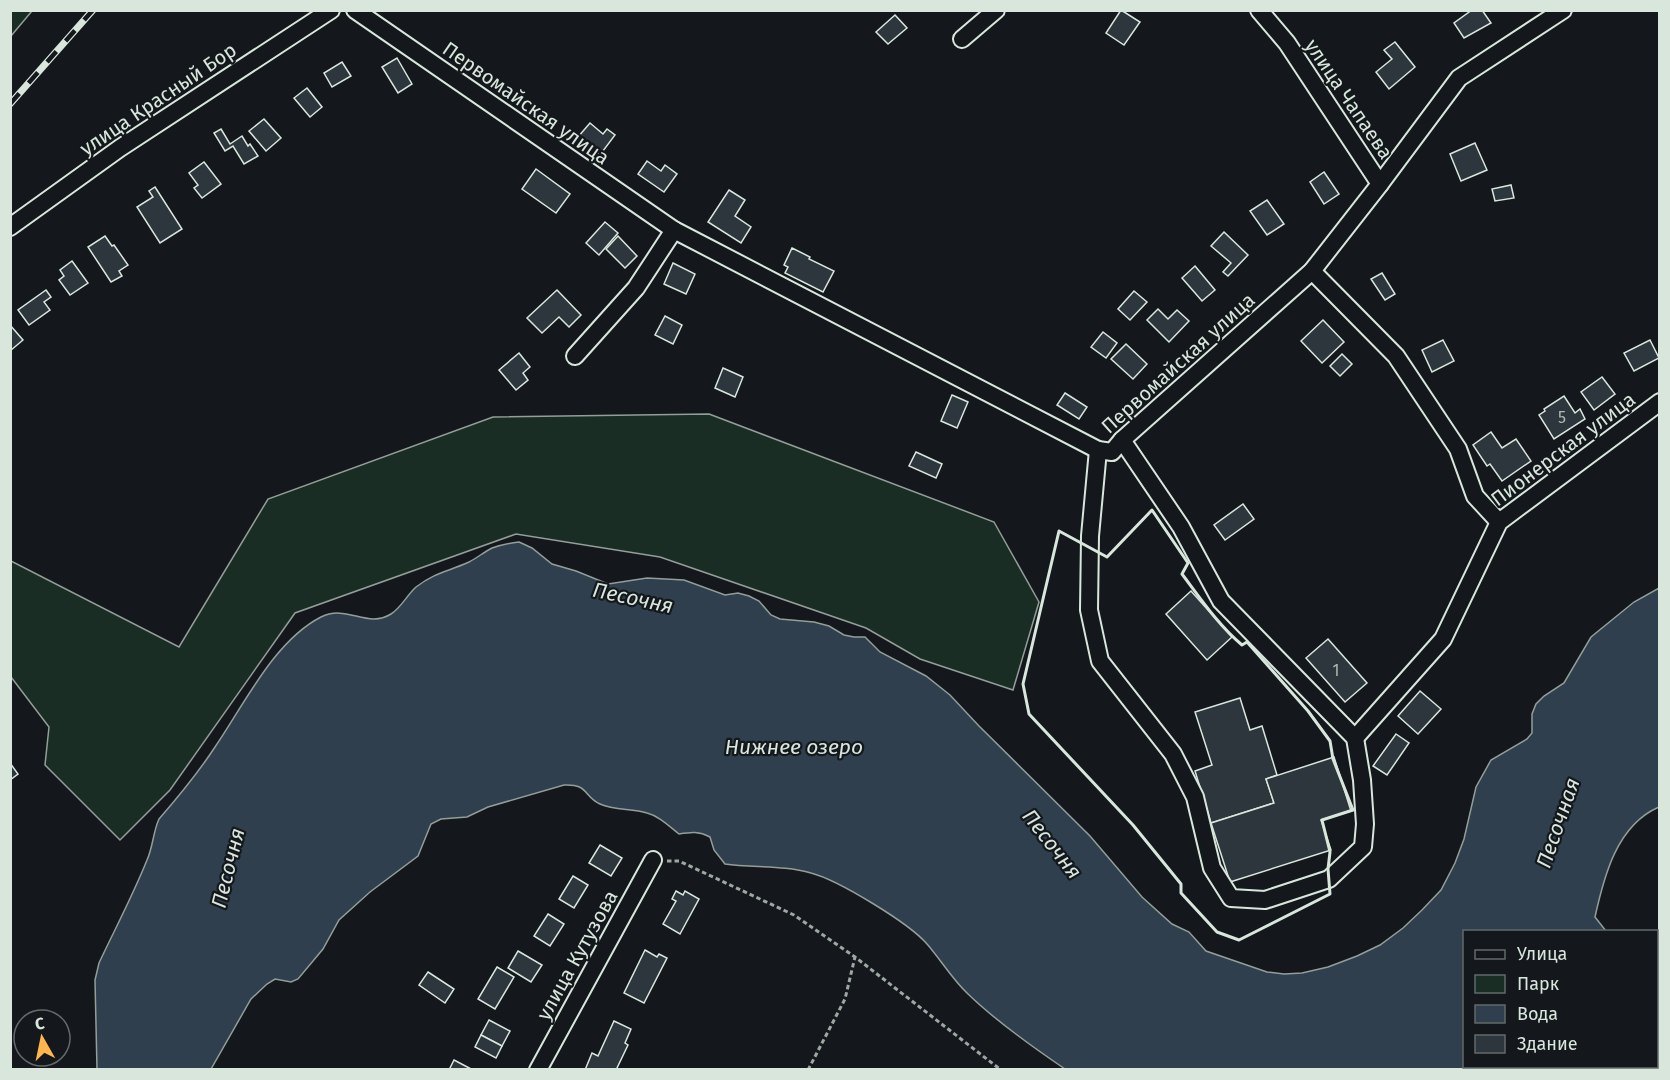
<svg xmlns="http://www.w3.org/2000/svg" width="1670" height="1080" font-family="'Fira Sans',sans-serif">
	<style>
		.green { fill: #1a2d24; stroke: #939e99; stroke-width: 1.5 }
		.water { fill: #2f3f4d; stroke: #939e99; stroke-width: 1.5 }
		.building { fill: #2c363c; stroke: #d8e6dc; stroke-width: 1.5 }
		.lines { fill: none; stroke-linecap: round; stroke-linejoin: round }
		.minor-casing { stroke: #d8e6dc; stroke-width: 20 }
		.path { stroke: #9da8a2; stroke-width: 3; stroke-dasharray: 4.5 3; stroke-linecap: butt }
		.minor { stroke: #14181c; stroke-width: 16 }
		.rail-casing { stroke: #d8e6dc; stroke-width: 7 }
		.rail { stroke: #14181c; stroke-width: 4.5; stroke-dasharray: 14; stroke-linecap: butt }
		.wall { stroke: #d8e6dc; stroke-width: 3 }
		.labels { text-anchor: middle; stroke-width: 4.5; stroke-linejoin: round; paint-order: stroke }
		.number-label { font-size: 16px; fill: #adbab4 }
		.street-label { font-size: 20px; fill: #d8e6dc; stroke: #14181c }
		.water-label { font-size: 21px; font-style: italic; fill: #d8e6dc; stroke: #14181c }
	</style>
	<rect width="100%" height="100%" fill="#14181c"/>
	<g class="green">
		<path d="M11 10 32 11 11 36 10 11Z"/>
		<path d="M709 414 994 522 1039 602 1013 690 920 659 866 628 660 557 516 534 295 613 170 790 120 840 45 765 49 727 11 677V561L179 647 268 499 493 417Z"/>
	</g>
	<path class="water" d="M519 542 532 548 552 564 576 571 608 584 647 578 684 580 725 595 738 593 749 596 759 601 771 615 780 619 814 622 829 626 844 635 854 637H865L880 652 926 676 950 695 979 726 1090 836 1142 897 1172 924 1189 932 1206 951 1267 972 1284 974 1302 973 1328 967 1357 956 1380 945 1403 928 1422 910 1441 890 1455 863 1464 839 1476 787 1491 760 1527 739 1532 733V714L1536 704 1544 696 1564 683 1591 637 1634 602 1659 588V807C1617 825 1604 876 1595 917L1606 931 1464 932V1066L1550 1067V1069H1065C1031 1046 997 1022 968 994 952 979 941 960 927 944 909 923 838 880 811 873 784 865 753 868 725 864L714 850 710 837C699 831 691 832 679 834 669 826 659 816 647 813 632 808 615 811 600 804 583 796 589 784 564 785L488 807 467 817 441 819 431 824 418 856 370 892 339 920 323 949 298 979 291 982 275 979 267 984 251 999 211 1069H97L95 980 99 963C115 929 133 895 147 860 153 847 153 832 159 819 179 796 198 773 215 747 244 705 274 641 321 617 347 604 367 629 391 614 401 608 407 595 416 587 436 572 447 572 469 562 477 558 484 552 492 548 501 545 510 543 519 542Z"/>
	<g class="building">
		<path d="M1121 10 1140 22 1124 45 1106 33Z"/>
		<path d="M1472 10H1482L1491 23 1464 38 1454 23Z"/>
		<path d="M895 15 907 28 888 44 876 32Z"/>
		<path d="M1395 42 1415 67 1389 89 1376 72 1392 59 1384 50Z"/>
		<path d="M397 58 412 84 398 93 382 67Z"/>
		<path d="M342 62 351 76 332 87 324 73Z"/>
		<path d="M307 88 322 107 310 117 294 98Z"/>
		<path d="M264 119 281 138 266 151 249 131Z"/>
		<path d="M590 123 603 134 607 129 615 135 600 155 578 137Z"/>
		<path d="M221 129 230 144 242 136 248 146 250 144 258 156 244 164 233 146 225 151 214 133Z"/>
		<path d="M1475 143 1487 170 1461 181 1450 154Z"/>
		<path d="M647 161 661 171 665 165 677 174 664 192 638 174Z"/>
		<path d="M204 162 221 184 202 198 194 188 198 185 189 173Z"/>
		<path d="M536 169 570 194 556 213 522 189Z"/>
		<path d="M1324 172 1339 194 1324 204 1310 182Z"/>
		<path d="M1511 185 1514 198 1495 201 1492 189Z"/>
		<path d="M155 187 182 229 160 243 137 207 153 197 149 191Z"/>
		<path d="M729 190 745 200 735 216 751 227 741 243 708 222Z"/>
		<path d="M1267 200 1284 224 1267 235 1250 211Z"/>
		<path d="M605 222 618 233 599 255 586 243Z"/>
		<path d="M1224 232 1248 255 1228 276 1223 272 1231 263 1211 246Z"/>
		<path d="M105 236 112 246 114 245 128 265 119 271 122 276 111 282 88 247Z"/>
		<path d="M618 236 637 256 625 268 606 249Z"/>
		<path d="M792 248 810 257 809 259 834 271 823 292 785 273 788 267 784 265Z"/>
		<path d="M72 261 88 283 70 295 59 280 64 276 60 270Z"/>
		<path d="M673 263 695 274 686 294 664 284Z"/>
		<path d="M1195 266 1215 290 1202 301 1182 278Z"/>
		<path d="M1382 273 1395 294 1385 300 1371 279Z"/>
		<path d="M46 290 51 297 44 302 50 310 29 325 18 310Z"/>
		<path d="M557 290 581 315 569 327 559 317 542 333 527 318Z"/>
		<path d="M1134 291 1147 302 1130 320 1118 309Z"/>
		<path d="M1158 309 1168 319 1177 310 1189 321 1169 342 1147 320Z"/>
		<path d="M665 316 682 325 673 344 655 335Z"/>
		<path d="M1323 320 1344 342 1322 363 1301 341Z"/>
		<path d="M10 325 23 340 10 351Z"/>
		<path d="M1103 332 1117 343 1106 358 1091 347Z"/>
		<path d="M1443 340 1454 361 1432 372 1422 350Z"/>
		<path d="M1650 340 1659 358 1634 371 1624 353Z"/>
		<path d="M1126 344 1147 364 1133 379 1111 359Z"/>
		<path d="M519 353 530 367 523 373 528 380 516 390 499 370Z"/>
		<path d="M1342 354 1352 364 1340 376 1330 366Z"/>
		<path d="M723 368 743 377 735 397 715 388Z"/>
		<path d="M1602 377 1615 394 1594 410 1581 392Z"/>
		<path d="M1065 393 1087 407 1079 419 1057 405Z"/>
		<path d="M952 395 968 402 957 428 941 421Z"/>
		<path d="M1564 396 1575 413 1580 409 1585 419 1554 439 1539 415 1545 411 1544 409Z"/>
		<path d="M1491 432 1502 448 1516 439 1531 461 1502 481 1490 464 1487 466 1473 445Z"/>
		<path d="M916 452 942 464 936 478 909 466Z"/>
		<path d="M1243 504 1254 519 1225 540 1214 525Z"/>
		<path d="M1191 591 1232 637 1207 660 1166 614Z"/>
		<path d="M1328 639 1367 683 1345 702 1306 658Z"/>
		<path d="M1420 691 1441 709 1418 734 1398 716Z"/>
		<path d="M1240 698 1250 730 1262 726 1277 775 1266 779 1274 803 1211 823 1195 771 1212 765 1195 712Z"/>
		<path d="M1396 734 1409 743 1387 775 1373 766Z"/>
		<path d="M1334 757 1351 811 1321 820 1331 850 1230 882 1211 823 1274 803 1266 779Z"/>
		<path d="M10 763 18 774 10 780Z"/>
		<path d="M600 845 622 858 611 876 589 863Z"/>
		<path d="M573 876 588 885 574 908 559 899Z"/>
		<path d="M676 891 683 895 685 891 699 899 680 934 663 924 676 901 672 899Z"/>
		<path d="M548 914 564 924 550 946 534 936Z"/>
		<path d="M645 950 657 957 659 954 667 958 644 1003 624 993Z"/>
		<path d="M518 951 542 965 531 982 508 968Z"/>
		<path d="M497 967 514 977 495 1009 478 999Z"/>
		<path d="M428 972 454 989 445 1003 419 985Z"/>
		<path d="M489 1020 510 1031 502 1046 481 1035Z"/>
		<path d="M614 1021 631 1029 625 1043 628 1045 617 1068 620 1070H585L592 1053 598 1056Z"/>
		<path d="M481 1035 502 1046 496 1058 475 1047Z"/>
		<path d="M454 1060 473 1070H449Z"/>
	</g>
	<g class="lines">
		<defs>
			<g id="minor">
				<path d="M355 10 674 230 1098 450 1112 452 1122 440 1312 271 1380 184 1459 78 1563 10"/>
				<path d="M1259 10 1287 43 1380 184"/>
				<path d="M962 39 996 10"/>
				<path d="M10 227 120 148 331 10"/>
				<path d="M1312 271 1396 356 1458 449 1475 496 1499 522"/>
				<path d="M575 356 636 288 674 230"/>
				<path d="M1098 450 1090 536 1089 610 1100 661 1173 754 1195 797 1212 868 1231 898 1265 900 1329 879 1363 847 1365 824 1362 780 1355 738 1221 601 1181 527 1122 440"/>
				<path d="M1355 738 1443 639 1499 522 1660 402"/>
				<path d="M538 1070 653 860"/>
			</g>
		</defs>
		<use href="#minor" class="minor-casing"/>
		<g class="path">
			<path d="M667 861H679L794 915 855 957 1001 1070"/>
			<path d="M808 1070 845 999 855 957"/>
		</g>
		<use href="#minor" class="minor"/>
		<defs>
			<path id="rail" d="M10 104 93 10"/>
		</defs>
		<use href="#rail" class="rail-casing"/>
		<use href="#rail" class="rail"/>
		<path class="wall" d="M1152 510 1188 563 1182 574C1200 598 1219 626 1242 645L1247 642 1308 711 1330 741 1333 759 1353 810 1322 820 1330 852 1328 869 1330 894 1239 940 1217 932 1181 893V884L1133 825 1029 714 1023 684 1059 531 1107 557Z"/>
	</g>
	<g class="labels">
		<g class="number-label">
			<text x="1562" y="423">5</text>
			<text x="1336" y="676">1</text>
		</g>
		<g class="street-label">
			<text transform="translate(158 99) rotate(-34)" y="7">улица Красный Бор</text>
			<text transform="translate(1349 99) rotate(56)" y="7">улица Чапаева</text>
			<text transform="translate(526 103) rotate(35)" y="7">Первомайская улица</text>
			<text transform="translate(1178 363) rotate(-42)" y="7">Первомайская улица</text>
			<text transform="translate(1563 449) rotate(-37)" y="7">Пионерская улица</text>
			<text transform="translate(577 955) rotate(-61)" y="7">улица Кутузова</text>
		</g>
		<g class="water-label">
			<text transform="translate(633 598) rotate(12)" y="7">Песочня</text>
			<text x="794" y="754">Нижнее озеро</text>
			<text transform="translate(1558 823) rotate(-71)" y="7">Песочная</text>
			<text transform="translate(1052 844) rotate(52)" y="7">Песочня</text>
			<text transform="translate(228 868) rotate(-76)" y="7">Песочня</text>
		</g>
	</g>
	<rect width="1670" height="1080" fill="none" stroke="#d8e6dc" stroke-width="24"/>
	<rect x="1463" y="930" width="195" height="138" fill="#14181c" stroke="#626a69" stroke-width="1.5"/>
	<rect x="1475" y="950" width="30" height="9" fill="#14181c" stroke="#626a69" stroke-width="1.5"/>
	<text x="1517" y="960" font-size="18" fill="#d8e6dc">Улица</text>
	<rect x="1475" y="975" width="30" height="18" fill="#1a2d24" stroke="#626a69" stroke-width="1.5"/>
	<text x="1517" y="990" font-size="18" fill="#d8e6dc">Парк</text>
	<rect x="1475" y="1005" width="30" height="18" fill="#2f3f4d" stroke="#626a69" stroke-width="1.5"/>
	<text x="1517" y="1020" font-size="18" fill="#d8e6dc">Вода</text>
	<rect x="1475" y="1035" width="30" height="18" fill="#2c363c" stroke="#626a69" stroke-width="1.5"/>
	<text x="1517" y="1050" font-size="18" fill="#d8e6dc">Здание</text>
	<g transform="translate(42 1038) rotate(351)"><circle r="28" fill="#14181c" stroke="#626a69" stroke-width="1.5"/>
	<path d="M0-4.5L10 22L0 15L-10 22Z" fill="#ffb74d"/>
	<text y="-9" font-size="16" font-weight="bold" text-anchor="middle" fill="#d8e6dc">С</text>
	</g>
</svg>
